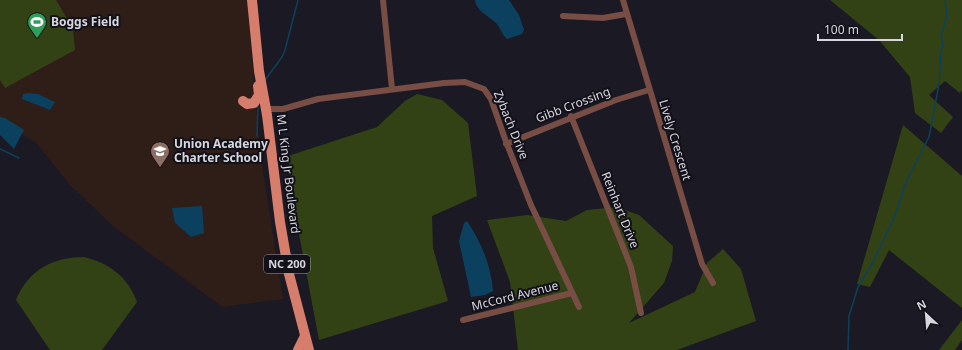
<svg xmlns="http://www.w3.org/2000/svg" width="962" height="350" font-family="'Noto Sans',sans-serif">
	<style>
		.education { fill: #2f1d18 }
		.green { fill: #334215 }
		.water { fill: #0b415f }
		.lines { fill: none; stroke-linecap: round; stroke-linejoin: round }
		.stream { stroke: #0b415f; stroke-width: 1.5 }
		.street { stroke: #774d44; stroke-width: 6 }
		.primary { stroke: #d67d6b; stroke-width: 10 }
		.labels { text-anchor: middle; stroke-width: 4; stroke-linejoin: round; paint-order: stroke }
		.shield { fill: #121019; stroke: #9c9ba2; stroke-width: 1 }
		.shield-label { font-size: 11px; font-weight: bold; fill: #d7d6dd }
		.poi-label { font-size: 12px; font-weight: bold; fill: #d7d6dd; stroke: #121019; text-anchor: start }
		.street-label { font-size: 12px; fill: #d7d6dd; stroke: #121019 }
	</style>
	<rect width="100%" height="100%" fill="#1b1923"/>
	<path class="education" d="M0 0H247L260 151 283 299 222 307 113 226 70 185 36 143 0 121Z"/>
	<g class="green">
		<path d="M0 0H56L73 29 75 50 5 88 0 80Z"/>
		<path d="M830 0H962V90L960 93 945 81 929 95 953 117 941 133 915 113 910 77 879 40Z"/>
		<path d="M417 94 442 100 468 123 477 196 432 216 433 248 448 301 319 340 296 218 288 156 377 127 405 101Z"/>
		<path d="M903 125 962 176V308L889 250 870 287 857 284Z"/>
		<path d="M616 207 639 215 673 246 672 261 664 283 629 323 695 292 707 263 723 249 741 269 756 321 677 350H518L510 282 487 220 527 215 566 221 587 210Z"/>
		<path d="M84 257C109 263 128 277 137 302L102 350H50L16 300C28 270 53 257 84 257Z"/>
		<path d="M962 320V340L955 350H939Z"/>
	</g>
	<g class="water">
		<path d="M475 0H509L519 15 524 30 522 34 507 39C501 34 501 28 496 23 489 16 476 11 475 0Z"/>
		<path d="M28 93 38 94 55 102 50 110 22 99 23 94Z"/>
		<path d="M0 117 5 118 24 130 14 149 0 135Z"/>
		<path d="M202 206 204 233 191 237 175 223 172 208Z"/>
		<path d="M467 221C481 242 491 265 493 291L485 295 471 297 459 241 464 223Z"/>
	</g>
	<g class="lines">
		<g class="stream">
			<path d="M265 80 282 57 285 50 298 0"/>
			<path d="M257 136 258 104"/>
			<path d="M0 149 19 158"/>
			<path d="M848 350 849 316 858 287 873 262 894 218 907 180 929 137 939 84 941 52 943 46 941 36 947 15 945 0"/>
		</g>
		<g class="street">
			<path d="M383 0 392 89"/>
			<path d="M623 0 702 264 713 283"/>
			<path d="M563 16 603 18 626 14"/>
			<path d="M266 109H283L318 99 444 83 465 82 484 89 491 99 505 139 531 205 579 307"/>
			<path d="M571 116 631 267 641 313"/>
			<path d="M506 144 616 100 649 90"/>
			<path d="M463 320 572 293"/>
		</g>
		<g class="primary">
			<path d="M252 0 259 71 267 115 280 222 289 274 309 350"/>
			<path d="M243 101 247 104 254 103 259 95 258 86"/>
			<path d="M298 350 305 336"/>
		</g>
	</g>
	<defs>
		<symbol id="stadium-pin" viewBox="-11 -11 22 30"><path d="M0 17L-7.5 6A9.5 9.5 0 1 1 7.5 6Z" fill="#2e9e5b" stroke="#121019"/><path d="M0-5a6.5 5 0 1 0 0 10a6.5 5 0 1 0 0-10ZM-3.5-1.8h7v3.6h-7Z" fill="#fff"/></symbol>
		<symbol id="school-pin" viewBox="-11 -11 22 30"><path d="M0 17L-7.5 6A9.5 9.5 0 1 1 7.5 6Z" fill="#8d6e63" stroke="#121019"/><path d="M0-5L7-2L0 1L-7-2ZM-4 1L0 2.5L4 1V4Q0 6-4 4Z" fill="#fff"/></symbol>
	</defs>
	<g fill-rule="evenodd">
		<use href="#stadium-pin" x="26" y="11" width="22" height="30"/>
		<use href="#school-pin" x="149" y="140" width="22" height="30"/>
	</g>
	<g class="labels">
		<rect class="shield" x="264" y="255" width="46" height="18" rx="3"/>
		<g class="shield-label">
			<text x="287" y="268">NC 200</text>
		</g>
		<g class="poi-label">
			<text x="51" y="26">Boggs Field</text>
			<text x="174" y="148">Union Academy<tspan x="174" dy="14">Charter School</tspan></text>
		</g>
		<g class="street-label">
			<text transform="translate(573 105) rotate(-21)" y="4">Gibb Crossing</text>
			<text transform="translate(511 125) rotate(68)" y="4">Zybach Drive</text>
			<text transform="translate(675 140) rotate(73)" y="4">Lively Crescent</text>
			<text transform="translate(288 174) rotate(83)" y="4">M L King Jr Boulevard</text>
			<text transform="translate(620 210) rotate(68)" y="4">Reinhart Drive</text>
			<text transform="translate(515 296) rotate(-14)" y="4">McCord Avenue</text>
		</g>
	</g>
	<g transform="translate(926 314) rotate(334)" stroke="#121019" stroke-width="3" paint-order="stroke">
	<path d="M0-3L7 15L0 10L-7 15Z" fill="#d7d6dd"/>
	<text y="-6" font-size="11" font-weight="bold" text-anchor="middle" fill="#d7d6dd">N</text>
	</g>
	<path d="M818 34v6h84v-6" fill="none" stroke="#d7d6dd" stroke-width="2"/>
	<text x="824" y="34" font-size="12" fill="#d7d6dd" stroke="#121019" stroke-width="3" paint-order="stroke">100 m</text>
</svg>
